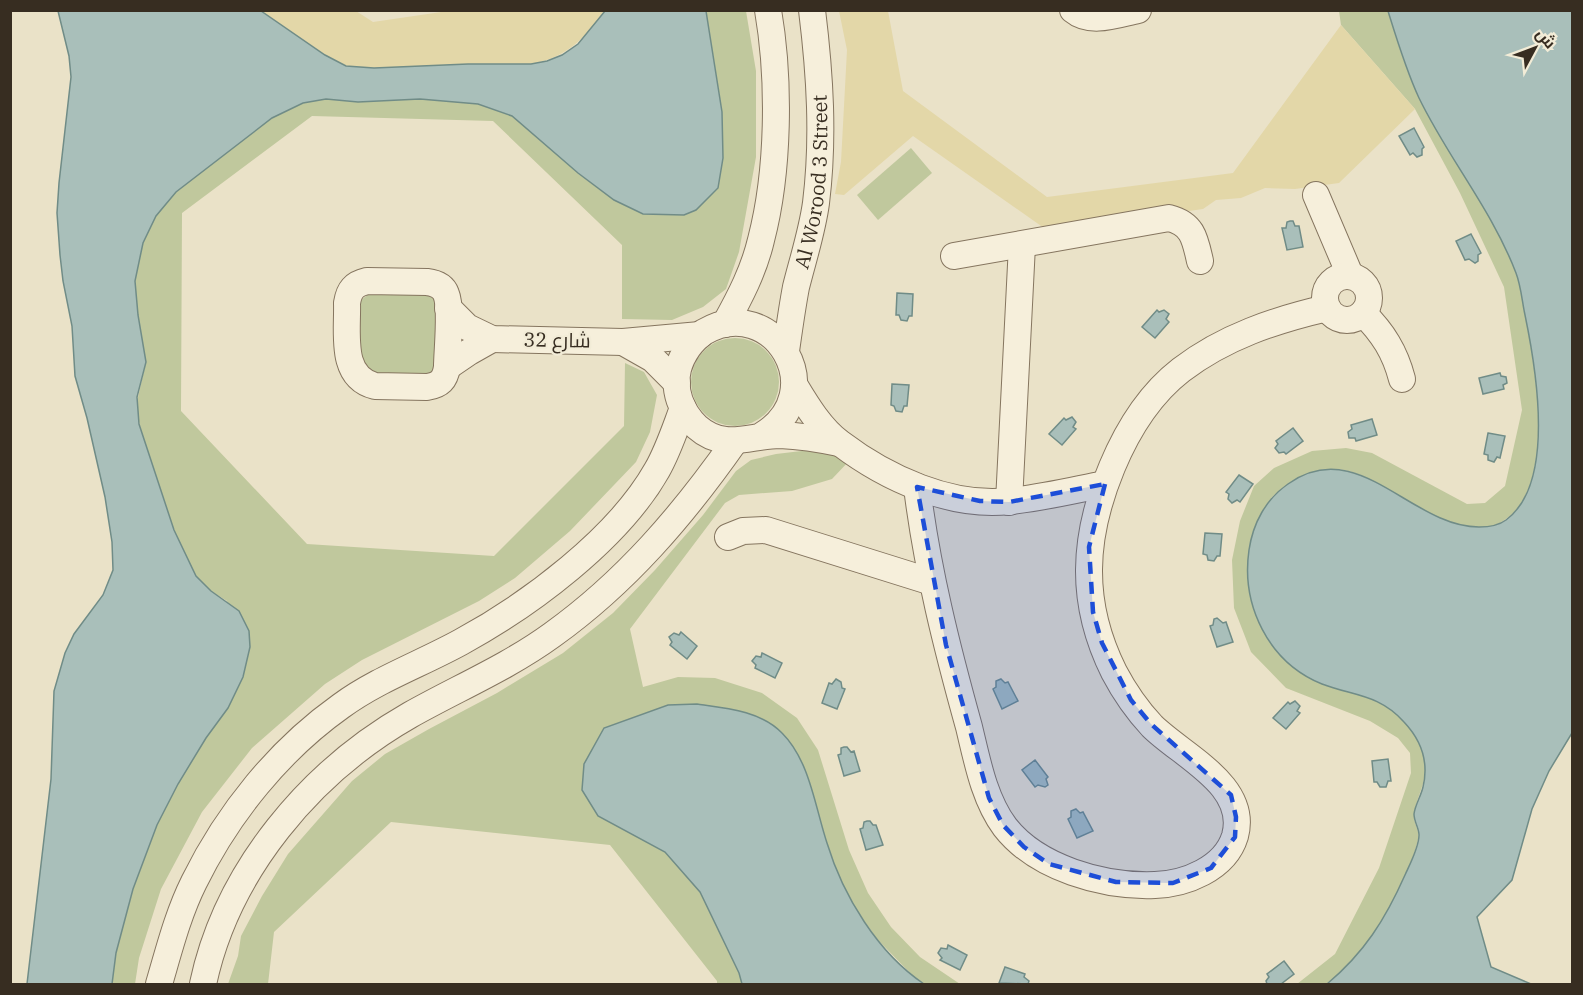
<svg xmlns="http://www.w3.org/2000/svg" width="1583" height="995" font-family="'IBM Plex Serif',Cairo,serif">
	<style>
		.green { fill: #c0c89d }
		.sand { fill: #e3d7a8 }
		.water { fill: #a9bfba; stroke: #708c87; stroke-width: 1.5 }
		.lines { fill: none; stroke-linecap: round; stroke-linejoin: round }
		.minor-casing { stroke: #85755f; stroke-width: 28 }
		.minor { stroke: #f6efdb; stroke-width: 26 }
		.marked { fill: #1d4ed8; fill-opacity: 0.2; stroke: #1d4ed8; stroke-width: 4.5; stroke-dasharray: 12 8; stroke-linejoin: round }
		.labels { text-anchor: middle; stroke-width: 4.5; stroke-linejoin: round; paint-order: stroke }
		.street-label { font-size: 20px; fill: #372d21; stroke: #f2ecd7 }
	</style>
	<rect width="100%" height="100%" fill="#eae2c8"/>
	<g class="green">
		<path d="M706 11H746L756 71V157L739 252 726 289 703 307 672 320 622 319V245L493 121 312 116 182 213 181 411 307 544 494 556 624 426 625 363 644 372 657 395 650 432 636 462 570 531 515 578 479 601 362 660 325 684 252 748 202 812 161 889 139 958 135 984H112L116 953 133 889 157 825 178 784 206 738 228 708 243 677 227 601 211 591 196 576 174 530 143 441 136 406 146 362 138 315 135 281 143 243 156 216 176 192 272 118 303 103 326 99 358 102 420 99 478 103 512 116 578 173 614 200 643 214 684 215 723 158 722 111Z"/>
		<path d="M1339 11H1388C1397 40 1406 72 1421 100 1451 159 1494 213 1517 275 1521 288 1522 302 1525 315 1535 366 1554 472 1513 513 1463 562 1395 479 1344 470 1316 465 1291 480 1271 498L1324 685C1341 689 1361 693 1377 700 1402 712 1424 739 1425 768 1426 785 1414 802 1414 817 1414 824 1420 831 1418 839 1415 854 1408 868 1402 882 1383 924 1362 955 1327 984H1297L1335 954 1379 868 1411 773 1410 753 1398 738 1370 721 1286 688 1251 652 1234 608 1232 560 1240 521 1254 486 1274 468 1312 451 1346 448 1372 453 1467 504 1485 503 1505 486 1522 410 1504 287 1460 193 1415 109 1341 25Z"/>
		<path d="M911 148 932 173 878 220 857 195Z"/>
		<path d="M428 292 439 301 440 359 433 373 425 376H371L359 368 357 307C361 300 364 296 372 293Z"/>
		<circle cx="735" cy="382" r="44"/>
		<path d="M810 450 836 452 850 460 832 479 792 491 739 495 725 503 630 629 643 687 678 677 715 678 762 693 797 718 818 750 849 850 868 893 891 927 920 957 960 984H924L914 977 877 939 853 905 838 875 827 843 747 713 697 704 668 705 605 728 598 816 665 852 700 892 739 973 742 984H717V981L610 845 391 822 274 932 268 984H228L238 956 241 936 262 896 288 854 352 781 385 754 429 729 497 693 563 653 613 613 655 570 703 515 736 471 751 460 776 454Z"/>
	</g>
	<g class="sand">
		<path d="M261 11H356L373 22 448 11H605C583 39 568 57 531 64L374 68 346 66 325 55Z"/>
		<path d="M839 11H888L903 91 1047 197 1233 173 1341 25 1415 109 1339 183 1295 189 1265 188 1241 198 1216 200 1203 209 1189 211 1168 206 1044 228 913 136 844 195 835 194 841 162 847 50Z"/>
	</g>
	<g class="water">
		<path d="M58 11H261L325 55 346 66 374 68 468 64H531L547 61 562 55 578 44 605 11H706L722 112 723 158 718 188 696 210 684 215 643 214 614 200 578 173 512 116 478 104 420 99 358 102 326 99 303 103 272 118 176 192 156 216 143 243 135 281 138 315 146 362 137 397 139 424 174 530 196 576 211 591 239 611 249 631 250 647 243 677 228 708 206 738 178 784 157 825 133 889 116 953 112 984H27L51 779 54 691 65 653 74 634 103 595 113 570 112 542 105 497 87 418 75 376 72 326 63 281 60 255 57 213 59 183 71 77 69 56Z"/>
		<path d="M1388 11H1572V733L1549 771 1532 809 1512 880 1477 917 1491 967 1531 984H1327C1364 953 1385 920 1405 875 1410 864 1419 847 1419 835 1419 828 1414 822 1414 814 1415 805 1421 796 1423 787 1429 762 1421 740 1404 722 1379 694 1353 696 1322 684 1268 662 1241 605 1249 550 1253 523 1266 499 1288 484 1358 434 1411 527 1479 527 1488 527 1498 526 1506 520 1556 483 1536 368 1525 315 1522 301 1521 286 1516 273 1492 210 1448 158 1419 98 1406 70 1397 40 1388 11Z"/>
		<path d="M1414 128 1424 147 1422 149V155L1417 157 1413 153 1410 155 1399 136Z"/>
		<path d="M1290 221H1293L1295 226H1299L1303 247 1287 250 1282 228H1286L1287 222Z"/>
		<path d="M1471 234 1481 253 1478 255V261L1475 263 1469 259 1465 260 1456 241Z"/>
		<path d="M897 293 913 294 912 316H909L907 321 901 320 899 315H896Z"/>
		<path d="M1157 310 1159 312 1164 310 1169 314 1166 319 1169 322 1155 338 1142 327Z"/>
		<path d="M1500 373 1501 376 1506 377 1507 383 1503 385 1504 389 1483 394 1479 378Z"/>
		<path d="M892 384 909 385 907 406H904L902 412 896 411 894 406 891 405Z"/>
		<path d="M1072 417 1076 422 1073 427 1076 429 1062 445 1049 434 1064 418 1066 420Z"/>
		<path d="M1372 419 1377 435 1356 441 1355 438H1349L1348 432 1352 429 1351 425Z"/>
		<path d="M1293 428 1303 441 1286 454 1284 452 1279 453 1275 448 1278 444 1276 441Z"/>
		<path d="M1488 433 1505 436 1500 458 1497 457 1494 462 1488 460V455L1484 454Z"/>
		<path d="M1239 475 1253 484 1240 502 1237 500 1232 503 1228 499 1229 494 1226 492Z"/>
		<path d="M1205 533 1222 534 1220 556H1217L1214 561 1208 560 1207 555 1203 554Z"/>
		<path d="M1217 618 1223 623 1226 622 1233 642 1217 647 1210 626 1213 625 1214 619Z"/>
		<path d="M681 632 697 646 687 659 670 645 672 642 669 637 674 633 679 635Z"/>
		<path d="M762 653 782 663 775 678 755 668 756 665 752 661 756 656 761 657Z"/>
		<path d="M836 679 841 682 842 688 845 689 837 709 822 703 829 683 832 684Z"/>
		<path d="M1001 679 1005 683 1008 682 1018 701 1002 709 993 689 996 687V681Z"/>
		<path d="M1295 701 1300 706 1297 711 1300 713 1286 729 1273 718 1288 702 1290 704Z"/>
		<path d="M697 704C726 708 761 711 782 733 810 761 815 807 827 843 843 896 878 953 924 984H742L739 973 700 892 665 852 598 816 582 790 584 764 604 728 668 705Z"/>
		<path d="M844 747H847L851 752 854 751 860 771 844 776 838 755 841 754V748Z"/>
		<path d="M1388 759 1391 781H1388L1386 787H1380L1377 782H1374L1372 761Z"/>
		<path d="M1035 760 1048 777 1046 779 1048 785 1045 787 1038 785 1035 787 1022 770Z"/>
		<path d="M1076 809 1080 813 1083 812 1093 831 1077 838 1068 819 1071 817V811Z"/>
		<path d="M867 821H870L873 825H876L883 845 866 850 860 829 863 828 864 822Z"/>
		<path d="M948 945 967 955 960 970 940 960 942 958 938 953 941 948 947 949Z"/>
		<path d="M1284 961 1294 974 1281 984H1267L1266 981 1269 977 1267 974Z"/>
		<path d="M1005 967 1025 974 1024 977 1029 981 1028 984 999 983Z"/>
	</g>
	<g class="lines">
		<defs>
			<g id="minor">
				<path d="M1073 10C1091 25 1118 14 1138 10"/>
				<path d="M1316 195 1350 275"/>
				<path d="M954 256 1169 218C1193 224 1195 239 1200 261"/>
				<circle cx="1347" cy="298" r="22"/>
				<path d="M367 281 427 282C435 283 443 286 446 294 452 308 447 351 447 367 445 380 440 385 427 387L375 386C339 377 348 332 347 303 349 290 354 284 367 281Z"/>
				<path d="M448 308 467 327 492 339 623 342 700 335"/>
				<path d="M1363 313C1383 333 1395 352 1402 379"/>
				<path d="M725 324C740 297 754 270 761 240 779 171 780 80 768 10"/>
				<path d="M623 342 653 359 677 383"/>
				<path id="s1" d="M786 351C789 330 792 308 796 287 803 259 812 232 816 203 824 138 820 75 812 10"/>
				<path d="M447 367 469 352 492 339"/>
				<path d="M795 386C807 406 821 429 840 443 886 478 951 508 1010 501 1042 498 1074 490 1105 484"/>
				<path d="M761 436C834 393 773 292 704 332 692 340 682 354 678 369 673 390 681 412 697 427 724 451 750 435 780 435 800 436 820 439 839 443"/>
				<path d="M917 487C927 569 947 648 969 727 977 760 984 799 1005 827 1037 868 1103 887 1155 885 1185 884 1225 869 1235 836 1249 785 1182 756 1152 726 1137 710 1124 691 1114 672 1079 602 1083 537 1112 467 1127 431 1150 394 1181 370 1224 337 1275 320 1327 308"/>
				<path d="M1009 502 1022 245"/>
				<path d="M728 537 743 531 766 530 932 582"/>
				<path d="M159 984C169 950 178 914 194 882 228 813 279 750 341 706 378 679 421 664 461 642 529 605 618 539 657 470 668 451 675 429 683 408"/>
				<path d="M203 984C227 871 310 772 410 715 458 688 508 667 552 635 626 582 683 515 735 441"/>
			</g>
		</defs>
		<use href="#minor" class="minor-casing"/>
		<use href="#minor" class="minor"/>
	</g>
	<path class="marked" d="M1105 484 1089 547 1093 612 1102 643 1131 700 1151 724 1231 795 1236 817 1235 837 1211 868 1173 883 1116 882 1049 864 1024 847 1003 825 989 798 946 645 917 487 980 501 1009 502Z"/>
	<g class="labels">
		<g class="street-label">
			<text dy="7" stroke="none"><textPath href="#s1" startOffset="172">Al Worood 3 Street</textPath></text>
			<text transform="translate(557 340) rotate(1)" y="7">شارع 32</text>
		</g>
	</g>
	<rect width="1583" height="995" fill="none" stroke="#372d21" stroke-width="24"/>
	<g transform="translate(1535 48) rotate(49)" stroke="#f2ecd7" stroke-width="4.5" paint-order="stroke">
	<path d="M0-4.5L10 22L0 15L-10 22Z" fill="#372d21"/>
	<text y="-9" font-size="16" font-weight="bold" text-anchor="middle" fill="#372d21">ش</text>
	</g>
</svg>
